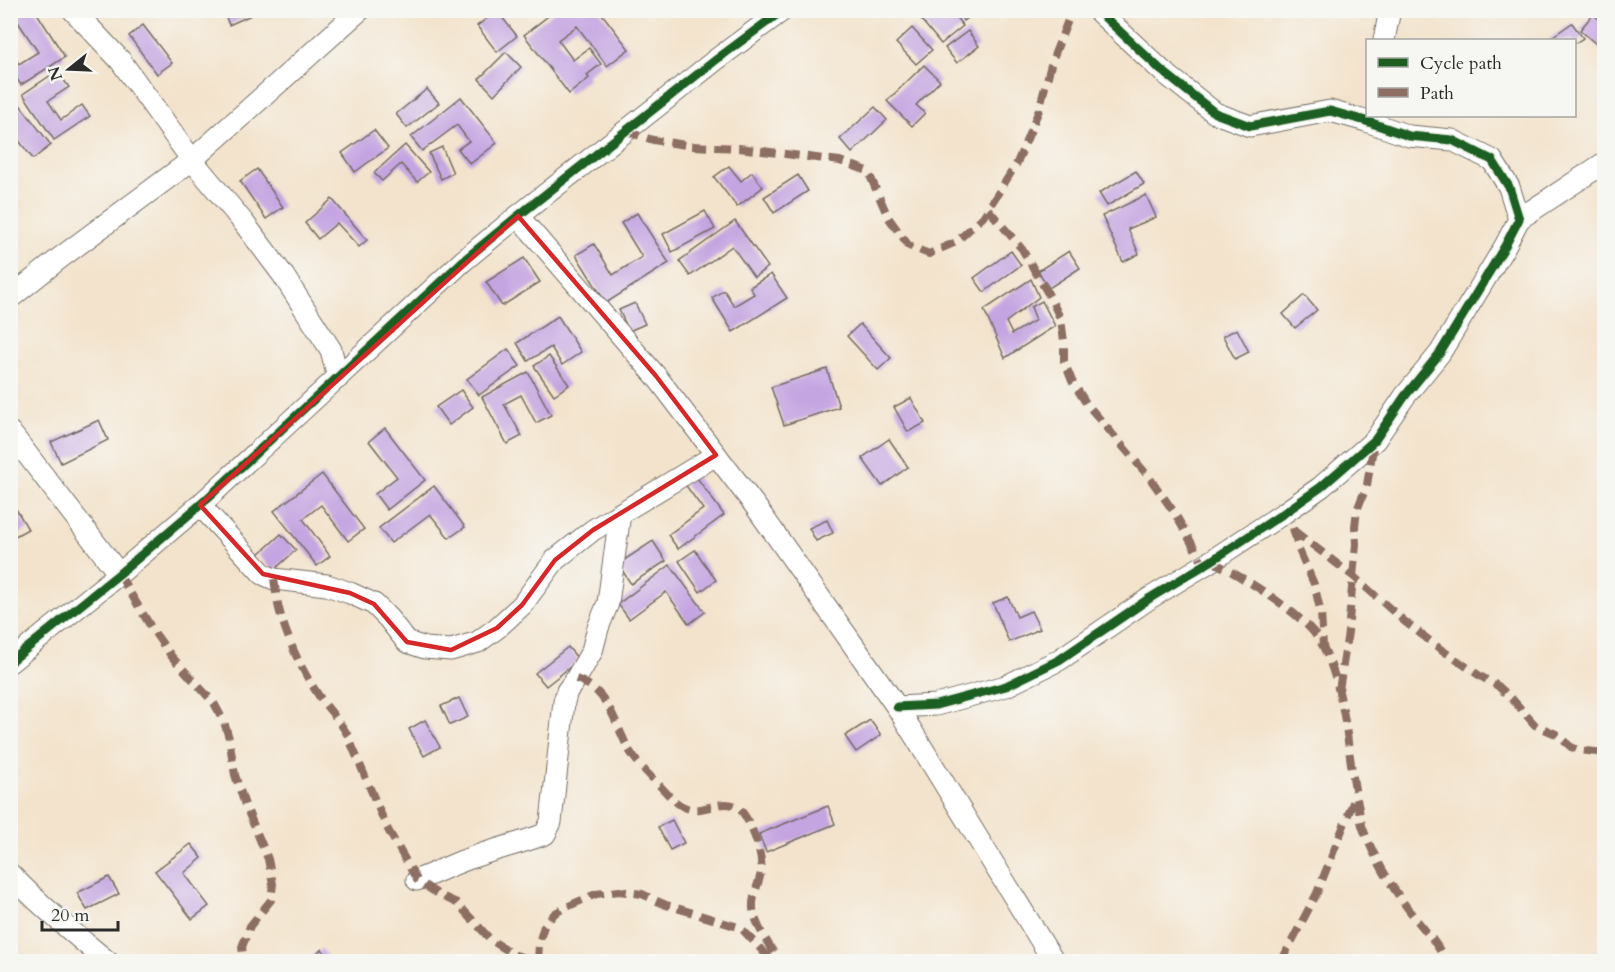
<svg xmlns="http://www.w3.org/2000/svg" width="1615" height="972" font-family="Cardo,serif">
	<style>
		.building { fill: #c4a4e1 }
		.lines { fill: none; stroke-linecap: round; stroke-linejoin: round }
		.street-casing { stroke: #716b63; stroke-width: 23 }
		.street { stroke: #fff; stroke-width: 21 }
		.quiet { stroke: #8d6e63; stroke-width: 8; stroke-dasharray: 15 8; stroke-linecap: butt }
		.cycleway-casing { stroke: #f6f6f2; stroke-width: 13 }
		.cycleway { stroke: #1b5e20; stroke-width: 9 }
		.marked { fill: none; stroke: #d62828; stroke-width: 4.5; stroke-linejoin: round }
	</style>
	<rect width="100%" height="100%" fill="#f6f6f2"/>
	<filter id="ink" filterUnits="userSpaceOnUse"><feTurbulence type="fractalNoise" baseFrequency=".0167" numOctaves="2"/><feDisplacementMap in="SourceGraphic" scale="12" xChannelSelector="R" yChannelSelector="G"/><feConvolveMatrix kernelMatrix="1 2 1 2 8 2 1 2 1" color-interpolation-filters="sRGB"/></filter>
	<filter id="wash" filterUnits="userSpaceOnUse"><feTurbulence type="fractalNoise" baseFrequency=".008" numOctaves="4" result="noise"/><feDisplacementMap in="SourceGraphic" scale="24" xChannelSelector="R" yChannelSelector="G"/><feGaussianBlur stdDeviation="1.35" result="paint"/><feColorMatrix in="noise" values="0 0 0 0 0 0 0 0 0 0 0 0 0 0 0 0 0 1.4 0 .05"/><feComposite in="paint" operator="in"/></filter>
	<g filter="url(#wash)">
		<rect width="100%" height="100%" fill="#f3e3cc"/>
		<g id="blocks">
			<g class="building">
				<path d="M15 10H35L65 57 21 85 10 69V51L19 64 38 52 12 13Z"/>
				<path d="M227 10H249L251 15 229 25 224 12Z"/>
				<path d="M556 10H599L629 49 607 66 577 26 558 40 573 60 589 48 601 64 587 75 589 78 569 94 524 35Z"/>
				<path d="M913 10H937L942 16 950 10 963 26 941 44Z"/>
				<path d="M958 10H982L963 21Z"/>
				<path d="M497 11 517 36 497 52 477 26Z"/>
				<path d="M1593 14 1604 24V51L1580 30Z"/>
				<path d="M1572 23 1583 38 1574 44V40H1550L1549 39Z"/>
				<path d="M143 25 172 63 157 74 129 36Z"/>
				<path d="M912 28 932 50 916 64 896 43Z"/>
				<path d="M968 31 979 46 957 63 945 48Z"/>
				<path d="M506 52 521 67 494 95 479 79Z"/>
				<path d="M924 65 940 81 916 105 925 113 912 126 887 101Z"/>
				<path d="M57 71 69 87 48 101 61 120 82 105 90 116 54 140 23 94Z"/>
				<path d="M427 89 439 103 407 128 396 114Z"/>
				<path d="M461 97 497 143 470 164 458 149 469 141 457 125 422 151 411 137Z"/>
				<path d="M17 101 51 145 33 159 10 129V106Z"/>
				<path d="M875 107 887 120 852 153 840 139Z"/>
				<path d="M374 130 388 148 355 172 342 153Z"/>
				<path d="M405 145 429 172 417 182 401 164 382 181 374 173Z"/>
				<path d="M442 147 453 173 441 179 429 153Z"/>
				<path d="M729 166 741 181 752 172 763 187 737 207 714 177Z"/>
				<path d="M257 169 283 207 266 219 240 181Z"/>
				<path d="M1136 171 1144 184 1107 206 1099 193Z"/>
				<path d="M798 175 808 191 774 213 764 197Z"/>
				<path d="M1146 195 1156 217 1128 229 1139 254 1123 262 1102 216Z"/>
				<path d="M332 199 367 240 359 247 337 223 318 239 305 223Z"/>
				<path d="M705 211 715 229 672 252 663 234Z"/>
				<path d="M637 213 669 263 606 303 576 255 594 244 613 275 642 257 621 223Z"/>
				<path d="M735 221 768 267 754 277 732 246 690 276 679 261Z"/>
				<path d="M1011 251 1021 265 984 292 974 278Z"/>
				<path d="M1069 251 1080 268 1049 288 1038 271Z"/>
				<path d="M524 258 540 282 502 306 486 282Z"/>
				<path d="M771 274 787 298 733 332 712 298 724 290 734 306 754 294 750 287Z"/>
				<path d="M1031 279 1039 297 1006 322 1012 334 1036 320 1031 307 1042 301 1055 326 1005 358 984 310Z"/>
				<path d="M1304 295 1317 310 1295 328 1283 314Z"/>
				<path d="M635 303 645 324 629 331 619 310Z"/>
				<path d="M558 316 581 352 562 365 551 347 528 361 517 343Z"/>
				<path d="M860 324 891 358 878 370 847 336Z"/>
				<path d="M1237 329 1249 352 1235 359 1223 336Z"/>
				<path d="M508 349 520 366 479 395 467 379Z"/>
				<path d="M549 356 569 385 554 395 534 366Z"/>
				<path d="M827 369 839 407 784 425 771 387Z"/>
				<path d="M528 372 551 415 536 423 521 395 504 404 522 436 507 444 482 397Z"/>
				<path d="M461 390 473 407 449 425 436 407Z"/>
				<path d="M911 398 925 423 908 432 894 407Z"/>
				<path d="M99 420 108 440 61 463 51 442Z"/>
				<path d="M385 428 425 480 387 510 375 494 397 477 369 441Z"/>
				<path d="M889 439 908 467 882 486 862 458Z"/>
				<path d="M322 474 364 529 348 541 321 505 303 519 330 556 317 566 274 511Z"/>
				<path d="M695 475 724 515 678 549 668 535 703 509 684 483Z"/>
				<path d="M434 486 465 527 449 538 430 514 391 543 379 528Z"/>
				<path d="M10 499 28 529 10 539Z"/>
				<path d="M827 520 833 533 816 541 809 528Z"/>
				<path d="M281 534 296 550 273 571 258 555Z"/>
				<path d="M653 541 666 561 631 584 618 564Z"/>
				<path d="M695 550 716 580 700 592 679 561Z"/>
				<path d="M670 565 705 612 689 624 666 592 629 619 618 604Z"/>
				<path d="M1008 597 1017 617 1031 611 1040 629 1009 642 993 603Z"/>
				<path d="M568 647 579 660 546 686 535 673Z"/>
				<path d="M459 698 468 717 450 725 441 706Z"/>
				<path d="M425 720 440 747 424 756 409 729Z"/>
				<path d="M870 720 881 735 856 752 845 736Z"/>
				<path d="M828 806 835 824 766 852 759 834Z"/>
				<path d="M672 820 684 843 670 850 658 827Z"/>
				<path d="M191 844 202 858 184 873 209 906 192 919 155 871Z"/>
				<path d="M109 877 119 894 87 910 77 893Z"/>
				<path d="M322 949 331 962H305Z"/>
			</g>
		</g>
	</g>
	<g filter="url(#ink)">
		<use href="#blocks" fill-opacity="0" stroke="#716b63" stroke-width="1.5"/>
		<g class="lines">
			<defs>
				<g id="street">
					<path d="M73 10 120 60 192 160 244 223 283 275 331 350 338 378"/>
					<path d="M1384 40 1389 15 1387 10"/>
					<path d="M518 216 656 376 756 507 897 707 1054 962"/>
					<path d="M1519 219 1604 163"/>
					<path d="M10 298 60 258 192 160 360 10"/>
					<path d="M10 432 119 574"/>
					<path d="M200 505 263 574 274 579 327 585 350 593 374 604 388 618 407 642 425 648 451 650 478 642 497 628 522 605 555 560 593 530 716 455"/>
					<path d="M10 662 119 574 200 505 463 261 518 216 717 59 783 10"/>
					<path d="M897 707 936 705 1006 686 1059 660 1150 598 1211 561 1284 513 1321 487 1375 440 1405 396 1440 353 1505 246 1519 219 1509 187 1492 160 1452 140 1409 136 1366 121 1330 111 1250 126 1215 113 1161 70 1097 10"/>
					<path d="M10 874C41 906 74 934 108 962"/>
					<path d="M417 880C433 874 449 866 465 860 491 850 519 844 545 834L551 822 564 702 567 691 576 679 592 651 598 628 608 603 620 514"/>
				</g>
			</defs>
			<use href="#street" class="street-casing"/>
			<use href="#street" class="street"/>
			<g class="quiet">
				<path d="M625 131 653 140 692 146 739 148 840 161 868 171 888 217 909 246 929 254 956 242 983 217 1017 163 1039 110 1052 61 1072 10"/>
				<path d="M988 209 1022 249 1050 297 1061 320 1064 341V361L1072 381 1086 403 1149 477 1174 512 1204 565"/>
				<path d="M1293 528 1299 550 1314 584 1321 613 1323 646"/>
				<path d="M1293 530 1353 576 1404 621 1439 648 1480 676 1498 686 1513 700 1535 725 1556 734 1571 747 1579 750 1604 753"/>
				<path d="M1211 561C1240 575 1304 614 1320 641 1336 669 1344 710 1348 742 1351 764 1354 787 1359 809 1360 817 1361 824 1364 831 1376 861 1392 888 1412 914 1425 931 1437 942 1446 962"/>
				<path d="M119 574 154 632 172 657 214 703 224 722 229 738 235 775 244 802 268 859 273 884 271 900 250 926 242 947 244 962"/>
				<path d="M274 579C276 591 277 604 281 616 290 645 302 671 319 696 328 709 339 720 347 734L387 828 417 880 439 895 457 903 491 940 513 954 537 962"/>
				<path d="M576 679C609 690 614 722 629 750 637 763 648 774 659 785 666 792 674 802 682 806 704 819 728 788 745 816 753 828 764 859 761 872 759 884 752 896 753 908 755 926 770 945 779 962"/>
				<path d="M1339 690 1348 632 1356 544 1355 526 1357 510 1367 485 1374 442"/>
				<path d="M538 962 539 943 544 926 555 913 573 904 596 894 619 891 642 894 666 905 690 912 741 928 773 962"/>
				<path d="M1281 962 1317 893 1356 795"/>
			</g>
			<defs>
				<g id="cycleway">
					<path d="M10 662 119 574 200 505 463 261 518 216 717 59 783 10"/>
					<path d="M897 707 936 705 1006 686 1059 660 1150 598 1211 561 1284 513 1321 487 1375 440 1405 396 1440 353 1505 246 1519 219 1509 187 1492 160 1452 140 1409 136 1366 121 1330 111 1250 126 1215 113 1161 70 1097 10"/>
				</g>
			</defs>
			<use href="#cycleway" class="cycleway-casing"/>
			<use href="#cycleway" class="cycleway"/>
		</g>
	</g>
	<path class="marked" d="M518 216 656 376 716 455 593 530 555 560 522 605 497 628 451 650 407 642 374 604 350 593 263 574 200 505Z"/>
	<rect width="1615" height="972" fill="none" stroke="#f6f6f2" stroke-width="36"/>
	<rect x="1366" y="39" width="210" height="78" fill="#f6f6f2" stroke="#a5a5a2" stroke-width="1.5"/>
	<rect x="1378" y="58" width="30" height="9" fill="#1b5e20" stroke="#a5a5a2" stroke-width="1.5"/>
	<text x="1420" y="69" font-size="18" fill="#2b2b2b">Cycle path</text>
	<rect x="1378" y="88" width="30" height="9" fill="#8d6e63" stroke="#a5a5a2" stroke-width="1.5"/>
	<text x="1420" y="99" font-size="18" fill="#2b2b2b">Path</text>
	<g transform="translate(69 69) rotate(252)" stroke="#f6f6f2" stroke-width="4.5" paint-order="stroke">
	<path d="M0-4.5L10 22L0 15L-10 22Z" fill="#2b2b2b"/>
	<text y="-9" font-size="16" font-weight="bold" text-anchor="middle" fill="#2b2b2b">N</text>
	</g>
	<path d="M42 921v9h76v-9" fill="none" stroke="#2b2b2b" stroke-width="3"/>
	<text x="51" y="921" font-size="18" fill="#2b2b2b" stroke="#f6f6f2" stroke-width="4.5" paint-order="stroke">20 m</text>
</svg>
